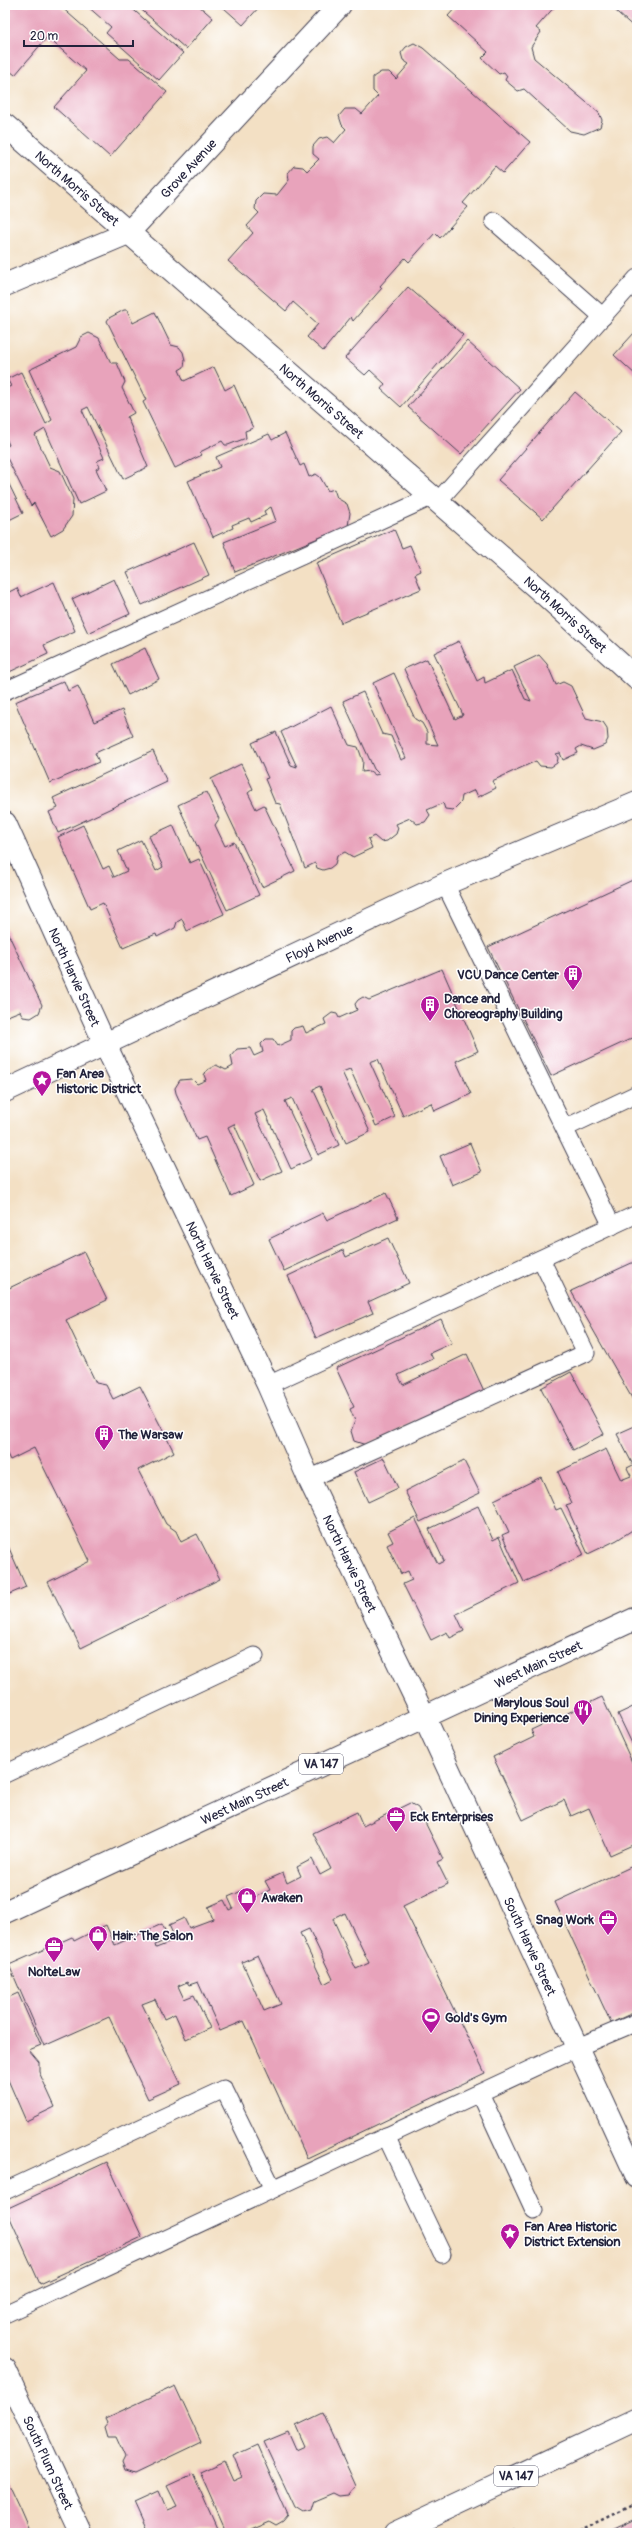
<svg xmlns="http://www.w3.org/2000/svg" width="642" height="2538" font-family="Pangolin,sans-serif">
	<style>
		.building { fill: #e8a3bb; fill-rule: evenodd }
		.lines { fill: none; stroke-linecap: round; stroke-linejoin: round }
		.lane-casing { stroke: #413e50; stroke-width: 19 }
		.street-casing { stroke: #413e50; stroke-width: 24 }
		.secondary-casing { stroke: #413e50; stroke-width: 24 }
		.primary-casing { stroke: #413e50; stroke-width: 24 }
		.path { stroke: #413e50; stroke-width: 2.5; stroke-dasharray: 3 3; stroke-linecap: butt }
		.lane { stroke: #fff; stroke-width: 17 }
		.street { stroke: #fff; stroke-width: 22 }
		.secondary { stroke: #fff; stroke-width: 22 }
		.primary { stroke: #fff; stroke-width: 22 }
		.labels { text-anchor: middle; stroke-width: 3; stroke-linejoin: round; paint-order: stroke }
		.shield { fill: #fff; stroke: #646476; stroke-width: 1 }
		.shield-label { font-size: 12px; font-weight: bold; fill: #22223b }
		.street-label { font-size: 13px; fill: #22223b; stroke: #fff }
		.poi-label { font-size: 13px; font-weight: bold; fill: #22223b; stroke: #fff; text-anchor: start }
	</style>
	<rect width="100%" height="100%" fill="#fff"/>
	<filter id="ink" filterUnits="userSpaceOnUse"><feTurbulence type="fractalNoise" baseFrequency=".025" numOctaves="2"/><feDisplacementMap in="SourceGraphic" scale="8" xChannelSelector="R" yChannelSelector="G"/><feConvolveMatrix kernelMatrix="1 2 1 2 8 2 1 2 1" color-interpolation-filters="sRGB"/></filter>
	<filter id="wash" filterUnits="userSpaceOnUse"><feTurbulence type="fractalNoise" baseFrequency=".012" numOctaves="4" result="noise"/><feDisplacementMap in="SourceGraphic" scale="16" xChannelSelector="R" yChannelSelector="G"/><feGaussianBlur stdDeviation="0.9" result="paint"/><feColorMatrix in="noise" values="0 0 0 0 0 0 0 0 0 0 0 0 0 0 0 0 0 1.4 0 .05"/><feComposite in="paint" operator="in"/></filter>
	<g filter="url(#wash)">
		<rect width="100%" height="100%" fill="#f3e0c4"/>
		<g id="blocks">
			<g class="building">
				<path d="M5 5H59L120 59H129L167 92 110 157 54 107 86 71 47 37 15 75 5 67Z"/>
				<path d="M86 5H128L183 53 159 80 106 33 111 27Z"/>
				<path d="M136 5H198L213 18 186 49Z"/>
				<path d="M211 5H261L243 25 224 8Z"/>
				<path d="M458 5H556L536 28 541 32 531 47 534 58 599 113 602 120 600 127 584 134 570 131 524 89 518 91 505 80 507 76 504 72 499 74 482 58 488 52 448 16Z"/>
				<path d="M609 5H637V30Z"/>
				<path d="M414 43 423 48 530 142 503 173 495 166 463 203 468 207 440 238 435 233 409 262 405 258 380 286 382 288 353 321 351 317 323 351 307 337 318 324 293 302 286 311 228 261 253 233 247 226 259 213 255 209 256 201 263 194 277 195 289 180 288 173 294 166 303 167 307 171 319 159 313 154V146L319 139 327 137 334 143 346 129 342 125 339 116 345 109H356L362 114 378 96 373 91V77L381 72H389L396 79 409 64 403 60 401 53 406 47Z"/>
				<path d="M408 287 463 335 401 407 381 389 385 384 370 370 365 375 345 358Z"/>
				<path d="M124 310H127L133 323 155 312 171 345 179 347 183 352 185 360 184 367 179 370 184 381 214 367 225 390 234 385 253 428 245 431 246 438 228 445H225L222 441 200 452 202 455 175 468 143 402 146 400 107 321 109 318Z"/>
				<path d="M635 332 637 334V376L614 355Z"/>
				<path d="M89 333 99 338 111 363H117L125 382 122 388 134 413 127 417 148 467 123 479 88 407 82 410 104 458 97 461 100 467 96 469 106 491 79 504 45 429 35 435 50 467 60 471 73 499 72 516 63 529 51 536 34 503 31 506 5 454V447L9 445 5 436V389L11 386 7 379 21 372 46 424 52 420 29 370 76 347 81 337Z"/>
				<path d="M467 341 520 389 461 454 408 407Z"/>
				<path d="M575 392 621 432 543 519 498 480Z"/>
				<path d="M285 433 300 466 304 464 309 477 316 474 320 477 328 491 334 489 337 498 347 504 350 513 348 526 235 572 224 542 276 521 271 507 264 511 266 515 251 522 249 518 232 525 233 528 213 537 188 481 220 467 216 457 269 434 272 440Z"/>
				<path d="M5 476 23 513 5 522Z"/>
				<path d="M394 529 402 548 410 545 421 571 415 574 421 589 341 623 316 563Z"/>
				<path d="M194 542 209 575 142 605 127 572Z"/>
				<path d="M114 579 130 614 88 633 72 599Z"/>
				<path d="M54 582 75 631 44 645 48 654 5 674V594L17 588 21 597Z"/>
				<path d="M459 641 477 681 484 677 485 683 512 670 525 699 531 701 514 667 539 655 547 664 556 685 563 682 571 686 586 718 603 722 607 728 608 739 605 745 593 750 581 746 576 749 578 753 563 760 560 753 556 754 558 758 557 763 551 767 540 766 536 761 492 781 496 788 478 797 475 790 462 796 461 802 453 810 445 809 443 803 427 810 430 815 425 822 417 824 410 818 396 824 398 828 396 834 387 841 381 842 374 836 368 839 372 848 353 857 345 852 337 856 335 864 330 868 323 870 317 868 315 863 305 868 280 804 275 803 265 779 268 778 252 743 276 732 291 765 297 767 281 732 331 706 349 745 358 747 363 761 362 772 370 771 375 775 379 774 374 769 343 701 363 692 382 734 391 736 401 760 406 758 373 683 394 673 415 719 422 723 427 732V744L438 745 404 669 427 659 455 719 463 715 434 653Z"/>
				<path d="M145 648 159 679 128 695 113 664Z"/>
				<path d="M64 681 68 691 78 686 94 722 122 710 133 736 95 753 99 762 50 783 15 702Z"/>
				<path d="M153 751 167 782 58 833 49 812 58 808 53 798Z"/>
				<path d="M241 764 253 789 248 793 256 809 264 805 295 871 262 887 211 779Z"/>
				<path d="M206 792 219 819 215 825 225 846 234 842 259 895 227 910 178 805Z"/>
				<path d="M83 825 103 869 109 866 114 877 127 871 118 851 141 840 156 871 163 867 149 836 173 825 190 863 199 859 224 914 187 931 182 919 177 922 175 928 157 937 156 934 123 948 103 903 90 909 58 837Z"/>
				<path d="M637 878V1036L551 1076 488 947Z"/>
				<path d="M5 927 42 1005 39 1013 31 1018 23 1017 20 1011 5 1017Z"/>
				<path d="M442 969 478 1051 456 1061 471 1094 434 1111 431 1103 403 1116 378 1059 370 1062 395 1117 376 1126 350 1069 342 1072 370 1132 346 1143 320 1086 313 1089 339 1145 318 1155 292 1098 285 1101 312 1159 291 1169 264 1110 255 1114 282 1171 260 1181 234 1124 228 1127 254 1185 231 1196 205 1137 197 1140 176 1093 175 1088 180 1080 192 1079 197 1084 206 1080 204 1075 207 1070 216 1065 226 1070 233 1066 231 1056 237 1049 250 1048 254 1056 263 1052 261 1044 266 1039H273L278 1046 291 1040V1031L294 1028 303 1026 306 1033 326 1024 324 1019 332 1013 337 1014 339 1018 357 1010 355 1004 358 1000 363 997 369 1000Z"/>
				<path d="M470 1143 482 1172 452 1185 440 1156Z"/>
				<path d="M386 1193 398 1218 284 1271 269 1239 323 1213 327 1220Z"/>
				<path d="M388 1238 409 1283 368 1302 373 1313 316 1338 288 1276 343 1250 346 1257Z"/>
				<path d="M84 1252 107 1300 66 1320 96 1383 106 1385 113 1399 140 1386 174 1452 138 1470 166 1524 176 1531 181 1542 197 1534 220 1579 81 1648 48 1582 90 1561 34 1448 10 1460 5 1450V1290Z"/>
				<path d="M636 1261 637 1263V1407L571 1291Z"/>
				<path d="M441 1319 452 1343 430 1353 433 1359 398 1375 403 1385 467 1354 484 1391 366 1445 354 1441 351 1431 355 1421 350 1409 354 1407 336 1368Z"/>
				<path d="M571 1372 604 1434 573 1450 541 1388Z"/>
				<path d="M637 1425V1527L617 1540 588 1554 566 1505 572 1503 558 1472 606 1449 621 1480 631 1476 627 1468 633 1465 617 1434Z"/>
				<path d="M384 1458 398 1488 368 1502 354 1472Z"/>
				<path d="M464 1461 480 1493 420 1522 405 1491Z"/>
				<path d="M541 1477 556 1510 561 1508 584 1555 524 1582 502 1535 509 1532 494 1500Z"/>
				<path d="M478 1506 493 1540 499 1537 519 1583 456 1614 464 1631 450 1638 447 1632 431 1640 403 1584 412 1580 408 1571 401 1574 387 1545 393 1542 388 1532 415 1518 438 1564 444 1561 429 1529Z"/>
				<path d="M5 1539 26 1587 5 1596Z"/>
				<path d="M602 1697 637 1773V1843L610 1855 589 1808 571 1816 564 1800 523 1820 493 1757 534 1737 531 1730Z"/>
				<path d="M637 1705V1754L618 1714Z"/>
				<path d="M410 1803 418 1808 443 1859 437 1862 448 1884 403 1906 485 2073 307 2158 244 2021 220 2031 198 1982 189 1985 187 1982 178 1986 184 1999 194 1995 210 2028 186 2039 175 2014 164 2019 155 1999 142 2004 181 2084 148 2099 109 2017 44 2046 9 1965 72 1937 74 1941 106 1925 115 1945 162 1924 169 1939 174 1936 169 1925 184 1918 189 1928 213 1919 208 1907 224 1900 229 1910 233 1908 228 1897 244 1890 248 1900 270 1890 265 1881 283 1873 287 1883 301 1876 297 1867 312 1859 320 1875 331 1869 313 1833 357 1812 363 1826ZM345 1913 369 1963 356 1969 333 1919ZM309 1929 333 1979 324 1984 300 1933ZM169 1939V1943L156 1948 155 1945ZM258 1955 281 2004 264 2011 242 1962Z"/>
				<path d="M637 1864V2011L611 2023 555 1902Z"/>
				<path d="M18 1993 41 2045 29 2050 39 2062V2072L55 2107 26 2121 5 2073V1999Z"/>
				<path d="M107 2162 142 2237 40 2284 6 2209Z"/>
				<path d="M175 2386 201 2442 134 2474 125 2471 122 2463 125 2457 116 2437H107L104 2427 108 2422 106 2418Z"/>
				<path d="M323 2413 356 2486 348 2495 339 2496 333 2493 314 2501 311 2511 303 2513 295 2508 264 2442 288 2432 296 2450 305 2446 296 2426Z"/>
				<path d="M257 2445 288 2515 283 2521 276 2525 269 2521 250 2529V2533H227L200 2472 224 2461 233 2481 242 2477 233 2456Z"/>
				<path d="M193 2474 219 2533H149L135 2502 159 2491 167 2510 177 2506 167 2486Z"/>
				<path d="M5 2478 20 2510 30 2533H5Z"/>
				<path d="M637 2518V2533H606Z"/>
			</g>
		</g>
	</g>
	<g filter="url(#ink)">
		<use href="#blocks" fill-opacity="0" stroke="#413e50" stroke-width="1"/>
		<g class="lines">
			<defs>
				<g id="lane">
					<path d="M494 221 603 317"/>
					<path d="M438 501 637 278"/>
					<path d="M5 691 433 496"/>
					<path d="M445 884 612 1226"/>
					<path d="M565 1128 637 1094"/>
					<path d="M268 1385 637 1214"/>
					<path d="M309 1479 586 1353 541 1259"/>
					<path d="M5 1774 255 1656"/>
					<path d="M480 2093 534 2210"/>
					<path d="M386 2136 442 2254"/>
					<path d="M5 2191 224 2089 273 2189"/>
					<path d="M5 2314 578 2047 637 2022"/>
				</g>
				<g id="street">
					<path id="s1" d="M5 125 545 595 637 679"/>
					<path id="s2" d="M5 823 105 1044 268 1385 309 1479 424 1716 637 2177"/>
					<path id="s3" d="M5 1091 445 884 637 803"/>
					<path id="s4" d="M5 2369 81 2533"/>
				</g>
				<g id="secondary">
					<path id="s5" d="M5 285 128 233 340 5"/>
				</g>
				<g id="primary">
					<path id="s6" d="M5 1912 637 1618"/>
					<path d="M395 2533 637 2419"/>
				</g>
			</defs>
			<use href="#lane" class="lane-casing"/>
			<use href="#street" class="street-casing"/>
			<use href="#secondary" class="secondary-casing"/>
			<use href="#primary" class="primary-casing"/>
			<g class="path">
				<path d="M514 2530 516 2533"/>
				<path d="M574 2533 637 2503"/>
			</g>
			<use href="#lane" class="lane"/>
			<use href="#street" class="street"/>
			<use href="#secondary" class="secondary"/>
			<use href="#primary" class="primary"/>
		</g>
	</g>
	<defs>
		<symbol id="building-pin" viewBox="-11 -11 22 30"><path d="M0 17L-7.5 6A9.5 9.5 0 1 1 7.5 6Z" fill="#b5179e" stroke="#fff"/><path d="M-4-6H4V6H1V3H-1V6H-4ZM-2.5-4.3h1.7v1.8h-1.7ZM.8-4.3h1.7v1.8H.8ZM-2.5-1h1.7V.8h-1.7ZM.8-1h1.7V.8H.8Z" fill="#fff"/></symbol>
		<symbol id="sight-pin" viewBox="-11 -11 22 30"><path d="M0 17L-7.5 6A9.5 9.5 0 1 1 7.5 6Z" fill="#b5179e" stroke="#fff"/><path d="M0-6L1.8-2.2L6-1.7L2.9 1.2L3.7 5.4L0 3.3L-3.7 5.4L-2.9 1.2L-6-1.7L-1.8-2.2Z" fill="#fff"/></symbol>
		<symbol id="restaurant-pin" viewBox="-11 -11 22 30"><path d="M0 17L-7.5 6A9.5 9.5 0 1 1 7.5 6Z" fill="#b5179e" stroke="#fff"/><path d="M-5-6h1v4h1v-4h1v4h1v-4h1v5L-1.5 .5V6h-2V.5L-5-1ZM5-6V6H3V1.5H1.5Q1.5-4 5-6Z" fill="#fff"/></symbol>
		<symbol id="office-pin" viewBox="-11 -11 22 30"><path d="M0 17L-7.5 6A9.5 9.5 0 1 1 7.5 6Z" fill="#b5179e" stroke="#fff"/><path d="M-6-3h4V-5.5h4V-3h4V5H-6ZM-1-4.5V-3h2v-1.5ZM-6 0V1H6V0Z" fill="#fff"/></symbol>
		<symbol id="shop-pin" viewBox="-11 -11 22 30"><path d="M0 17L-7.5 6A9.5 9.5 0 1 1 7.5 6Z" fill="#b5179e" stroke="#fff"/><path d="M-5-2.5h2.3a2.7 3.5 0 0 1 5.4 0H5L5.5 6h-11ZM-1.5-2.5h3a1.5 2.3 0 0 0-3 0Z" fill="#fff"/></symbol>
		<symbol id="stadium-pin" viewBox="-11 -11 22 30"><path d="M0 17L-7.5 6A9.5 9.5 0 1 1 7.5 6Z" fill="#b5179e" stroke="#fff"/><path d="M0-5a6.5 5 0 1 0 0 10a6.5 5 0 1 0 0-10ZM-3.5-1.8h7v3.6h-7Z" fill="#fff"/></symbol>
	</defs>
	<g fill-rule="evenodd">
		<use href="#building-pin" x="562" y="963" width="22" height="30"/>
		<use href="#building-pin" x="419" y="994" width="22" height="30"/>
		<use href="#sight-pin" x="31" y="1069" width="22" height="30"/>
		<use href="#building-pin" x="93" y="1423" width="22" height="30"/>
		<use href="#restaurant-pin" x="572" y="1698" width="22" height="30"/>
		<use href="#office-pin" x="385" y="1805" width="22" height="30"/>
		<use href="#shop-pin" x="236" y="1886" width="22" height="30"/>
		<use href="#office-pin" x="597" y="1908" width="22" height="30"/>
		<use href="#shop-pin" x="87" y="1924" width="22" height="30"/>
		<use href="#office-pin" x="43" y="1935" width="22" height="30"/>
		<use href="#stadium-pin" x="420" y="2006" width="22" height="30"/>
		<use href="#sight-pin" x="499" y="2222" width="22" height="30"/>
	</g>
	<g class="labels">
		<g class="shield">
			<rect x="299" y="1754" width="44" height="20" rx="3"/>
			<rect x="494" y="2466" width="44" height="20" rx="3"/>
		</g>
		<g class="shield-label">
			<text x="321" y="1768">VA 147</text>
			<text x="516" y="2480">VA 147</text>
		</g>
		<g class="street-label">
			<text dy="5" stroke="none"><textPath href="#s5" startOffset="222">Grove Avenue</textPath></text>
			<text dy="5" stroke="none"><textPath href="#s1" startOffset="96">North Morris Street</textPath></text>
			<text dy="5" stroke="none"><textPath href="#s1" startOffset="420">North Morris Street</textPath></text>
			<text dy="5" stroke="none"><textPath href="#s1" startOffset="744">North Morris Street</textPath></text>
			<text dy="5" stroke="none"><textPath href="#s3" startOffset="347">Floyd Avenue</textPath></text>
			<text dy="5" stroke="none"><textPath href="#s2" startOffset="169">North Harvie Street</textPath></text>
			<text dy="5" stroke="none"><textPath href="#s2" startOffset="493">North Harvie Street</textPath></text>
			<text dy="5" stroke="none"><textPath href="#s2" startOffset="817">North Harvie Street</textPath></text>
			<text dy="5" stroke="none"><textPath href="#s6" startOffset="588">West Main Street</textPath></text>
			<text dy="5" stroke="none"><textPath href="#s6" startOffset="264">West Main Street</textPath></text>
			<text dy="5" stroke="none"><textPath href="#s2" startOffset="1240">South Harvie Street</textPath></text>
			<text dy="5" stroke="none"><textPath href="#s4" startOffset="103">South Plum Street</textPath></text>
		</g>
		<g class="poi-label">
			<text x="559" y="979" text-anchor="end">VCU Dance Center</text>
			<text x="444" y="1003">Dance and<tspan x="444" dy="15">Choreography Building</tspan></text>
			<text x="56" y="1078">Fan Area<tspan x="56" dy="15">Historic District</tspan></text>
			<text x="118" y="1439">The Warsaw</text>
			<text x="569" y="1707" text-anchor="end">Marylous Soul<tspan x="569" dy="15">Dining Experience</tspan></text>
			<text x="410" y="1821">Eck Enterprises</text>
			<text x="261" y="1902">Awaken</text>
			<text x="594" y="1924" text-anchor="end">Snag Work</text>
			<text x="112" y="1940">Hair: The Salon</text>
			<text x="54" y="1976" text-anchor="middle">NolteLaw</text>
			<text x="445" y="2022">Gold's Gym</text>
			<text x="524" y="2231">Fan Area Historic<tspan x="524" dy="15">District Extension</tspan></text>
		</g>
	</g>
	<rect width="642" height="2538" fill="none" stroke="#fff" stroke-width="20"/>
	<path d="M24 40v6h109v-6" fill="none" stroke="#22223b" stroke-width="2"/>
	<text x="30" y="40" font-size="12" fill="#22223b" stroke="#ffffff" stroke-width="3" paint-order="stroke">20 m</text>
</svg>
